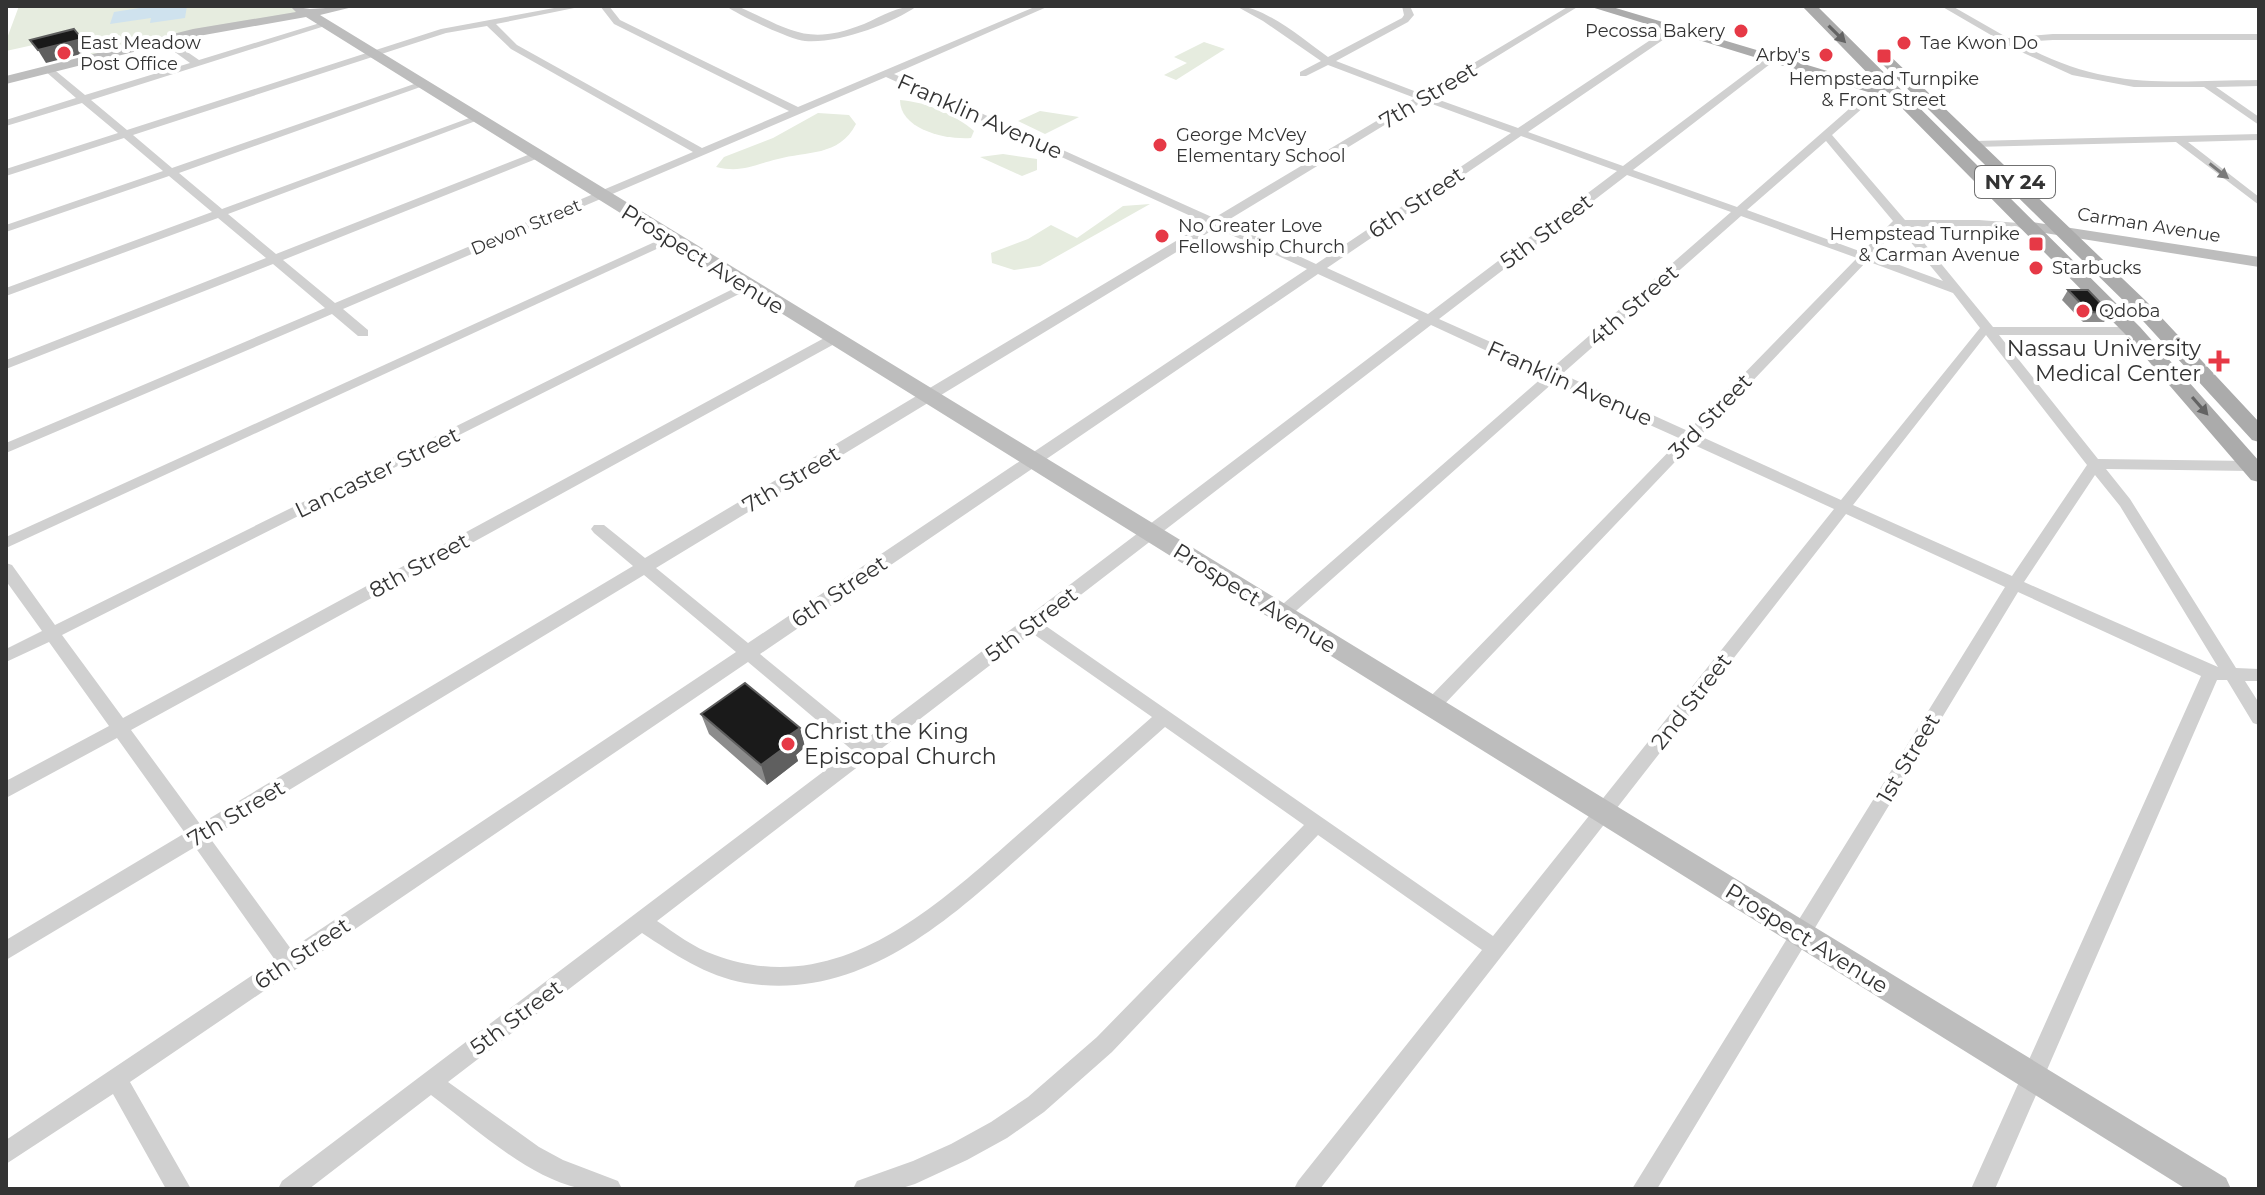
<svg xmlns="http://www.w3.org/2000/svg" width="2265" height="1195" font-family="Montserrat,sans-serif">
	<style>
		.green { fill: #e6ecdf }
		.water { fill: #cfe2ee }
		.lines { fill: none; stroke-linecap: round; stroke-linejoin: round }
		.street { fill: #d0d0d0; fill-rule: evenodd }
		.secondary { fill: #bdbdbd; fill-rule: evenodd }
		.primary { fill: #ababab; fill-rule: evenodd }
		.wall { fill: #8c8c8c }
		.shaded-wall { fill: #5f5f5f }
		.building { fill: #1a1a1a; stroke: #5f5f5f; stroke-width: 2 }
		.oneway { fill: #636363 }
		.oneway2 { fill: #7a7a7a }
		.poi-dot { fill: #e63946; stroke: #fff; stroke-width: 3 }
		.labels { text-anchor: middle; stroke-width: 8; stroke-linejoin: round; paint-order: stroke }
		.far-poi-label { font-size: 18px; fill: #333; stroke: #fff; text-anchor: start }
		.far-street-label { font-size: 18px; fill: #333; stroke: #fff }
		.shield { fill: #fff; stroke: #707070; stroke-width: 2 }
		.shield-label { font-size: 20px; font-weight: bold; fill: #333 }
		.street-label { font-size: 22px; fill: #333; stroke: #fff }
		.poi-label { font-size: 22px; fill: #333; stroke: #fff; text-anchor: end }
	</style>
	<rect width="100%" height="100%" fill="#fff"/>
	<g class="green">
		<path d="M19 6H296L305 14 94 57 74 36 6 51V41Z"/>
		<path d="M1204 42 1225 49 1176 80 1164 75 1187 63 1174 57Z"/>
		<path d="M900 100C926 102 954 114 974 131L971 138C947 140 900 130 900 100Z"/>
		<path d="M1040 111 1079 117 1045 134 1018 121Z"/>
		<path d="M818 113 849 115 856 124C839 157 806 151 778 159 753 165 742 173 716 167L724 157 773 138Z"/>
		<path d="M1003 154 1037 159V170L1022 176 980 157Z"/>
		<path d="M1150 204 1040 266 1014 270 992 263 991 253 1028 239 1051 225 1077 238 1123 206Z"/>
	</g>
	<path class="water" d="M152 6H187L185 18 150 23 151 18 110 24 114 12Z"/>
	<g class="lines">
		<g class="street">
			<path d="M565 6H584L496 24 517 45 702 148 789 111 614 24 600 6H609L620 20 798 107 1037 6H1049L894 74 1214 218 1415 98 1328 65 1306 76H1300V72L1321 61 1263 21 1236 6C1265 6 1304 40 1328 57L1402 18 1404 15 1402 6H1410L1414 15 1408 22 1336 61 1422 94 1569 6H1579L1431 97 1518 128 1670 27H1676V31L1528 132 1623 166 1768 57H1774V61L1633 170 1737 207 1873 88H1881V92L1832 135 1905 220H1979L2032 224 2038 227 2032 230 1979 226 1911 227 1993 327H2133L2139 331 2133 335H1999L2098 459 2251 461 2258 466 2251 471 2106 469 2130 499 2236 668 2259 669V681H2245L2259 703V725L2253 723 2227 680H2217L1995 1189H1971L2201 676 2018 592 1657 1189H1632L2005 587 1846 514 1320 1189H1294L1298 1181 1482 950 1318 835 1112 1052 1044 1112 1007 1138 967 1160 915 1184 899 1189H853L857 1181 913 1161 951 1144 991 1122 1028 1097 1097 1037 1304 825 1165 727C1121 766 1077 805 1034 844 952 917 864 1002 745 983 706 976 674 954 642 933L448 1082 539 1147 563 1160 618 1181 622 1189C608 1189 591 1192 578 1188 526 1176 474 1127 431 1095L309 1189H278L282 1181 852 750 748 662 130 1082 191 1189H166L113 1094 6 1164V1140L275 960 195 847 6 960V940L185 833 117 738 6 798V781L109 726 49 642 6 662V649L42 631 6 581V563L12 565 55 625 743 284 747 283 753 287 62 635 123 718 828 336H838V342L131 730 200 824 633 566 594 533 591 529 594 525H604L645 558 1206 223 886 77 343 309 368 330V336H358L332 314 6 453V443L325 308 273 264 6 369V360L266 258 218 218 6 296V288L212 212 169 176 6 232V225L163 171 124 138 6 176V169L118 133 82 103 6 126V120L76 98 45 71V67H51L85 95 190 63 161 42V38H167L199 60 320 23 328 25 91 100 127 130 441 29ZM487 26 511 49 693 152 335 303 283 260 541 157V153H533L276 254 228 214 481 119 472 117 222 209 179 173 426 85 417 83 172 168 133 135 446 33ZM1424 101 1511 133 1316 264 1225 222ZM1521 136 1617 171 1428 314 1327 268ZM1826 141 1893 221 1862 252 1747 210ZM1627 175 1731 212 1551 369 1439 319ZM1741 216 1857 258 1688 431 1562 374ZM1216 228 1307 269 748 643 656 568ZM1899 228 1943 281 1872 255ZM1867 261 1953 293 1980 328 1841 500 1700 436ZM1318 274 1419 320 865 740 760 654ZM1431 325 1543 377 1276 610 1274 614 1276 618H1288L1554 382 1681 439 1425 702 1422 707 1425 712H1437L1692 444 1834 509 1493 936 1043 624ZM1986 335 2087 465 2012 576 1853 505ZM2095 475 2120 506 2218 667 2024 582ZM644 575 736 652 291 949 210 838ZM1032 633 1152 717C1103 760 1054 803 1005 846 924 917 831 998 715 955 694 948 675 933 657 921Z"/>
			<path d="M726 6H737C790 29 806 47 864 24 882 16 898 6 917 6 892 24 837 44 805 41 791 40 738 15 726 6Z"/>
			<path d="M1941 6H1952L2008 38 2053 34H2259V40H2053L2017 42C2105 91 2164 81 2259 80V86L2216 87 2259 117V125L2204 87H2134L2072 75 2015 49Z"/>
			<path d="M2259 134V140L2188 142 2259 197V205L2176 142 1974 147 1969 144 1974 141Z"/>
			<path d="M670 235 676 239 674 241 6 548V537Z"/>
		</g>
		<g class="secondary">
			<path d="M290 6 310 9 357 6 320 15 2226 1178 2231 1189H2186L306 17 193 37 6 84V76L193 29 296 12Z"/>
			<path d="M2032 222 2259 257V267L2026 230V224Z"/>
		</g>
		<g class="primary">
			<path d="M1588 6H1609L1881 87 1802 6H1817L2140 327 2259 461V482L2251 480 2126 335 1894 100Z"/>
			<path d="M1881 51 1886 52 2147 302 2259 422V442L2252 440 2133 310 1876 58V52Z"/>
		</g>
	</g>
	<g class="wall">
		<path d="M2068 290 2110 313 2104 322H2083L2062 300Z"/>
		<path d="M701 714 800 728 805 747 796 755 798 761 767 785 709 734Z"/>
	</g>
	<g class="shaded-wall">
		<path d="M82 39 89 52 46 63 38 50Z"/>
		<path d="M800 728 805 747 796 755 798 761 767 785 761 765 787 737Z"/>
	</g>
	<g class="building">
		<path d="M74 29 82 39 38 50 30 40Z"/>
		<path d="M2068 290H2088L2110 313 2089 312Z"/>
		<path d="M745 683 800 728 787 737 792 742 761 765 701 714Z"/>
	</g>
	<defs><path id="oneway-solid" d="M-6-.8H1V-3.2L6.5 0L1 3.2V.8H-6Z" transform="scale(2)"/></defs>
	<g class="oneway">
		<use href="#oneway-solid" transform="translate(1837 34) rotate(45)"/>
		<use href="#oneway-solid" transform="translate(2200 406) rotate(49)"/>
	</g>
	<use class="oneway2" href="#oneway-solid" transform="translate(2219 171) rotate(38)"/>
	<g class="poi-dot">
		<circle cx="1741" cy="31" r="8"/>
		<circle cx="1904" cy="43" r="8"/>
		<circle cx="64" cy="53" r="8"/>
		<circle cx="1826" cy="55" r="8"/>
		<rect x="1876" y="48" width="16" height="16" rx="4"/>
		<circle cx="1160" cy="145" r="8"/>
		<circle cx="1162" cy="236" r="8"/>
		<rect x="2028" y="236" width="16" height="16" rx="4"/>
		<circle cx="2036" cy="268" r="8"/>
		<circle cx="2083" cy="311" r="8"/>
		<path d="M2215 349h8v8h8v8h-8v8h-8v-8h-8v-8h8z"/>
		<circle cx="788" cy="744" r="8"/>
	</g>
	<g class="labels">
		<g class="far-poi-label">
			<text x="1725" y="37" text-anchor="end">Pecossa Bakery</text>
			<text x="80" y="49">East Meadow<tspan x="80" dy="21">Post Office</tspan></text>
			<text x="1920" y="49">Tae Kwon Do</text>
			<text x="1810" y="61" text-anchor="end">Arby's</text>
			<text x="1884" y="85" text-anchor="middle">Hempstead Turnpike<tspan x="1884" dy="21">&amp; Front Street</tspan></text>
			<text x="1176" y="141">George McVey<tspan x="1176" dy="21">Elementary School</tspan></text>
			<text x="1178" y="232">No Greater Love<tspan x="1178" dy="21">Fellowship Church</tspan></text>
			<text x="2020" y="240" text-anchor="end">Hempstead Turnpike<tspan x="2020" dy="21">&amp; Carman Avenue</tspan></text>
			<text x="2052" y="274">Starbucks</text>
			<text x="2099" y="317">Qdoba</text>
		</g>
		<g class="far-street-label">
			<text transform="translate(2149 225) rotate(9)" y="6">Carman Avenue</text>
			<text transform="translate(526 227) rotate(-23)" y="6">Devon Street</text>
		</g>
		<rect class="shield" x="1975" y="166" width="80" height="32" rx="6"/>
		<g class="shield-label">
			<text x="2015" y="189">NY 24</text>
		</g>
		<g class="street-label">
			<text transform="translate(1428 95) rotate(-31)" y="8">7th Street</text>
			<text transform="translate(980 116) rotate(24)" y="8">Franklin Avenue</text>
			<text transform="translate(1416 202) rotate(-34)" y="8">6th Street</text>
			<text transform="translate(1546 231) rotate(-37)" y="8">5th Street</text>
			<text transform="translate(703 259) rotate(32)" y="8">Prospect Avenue</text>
			<text transform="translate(1633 305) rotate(-41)" y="8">4th Street</text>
			<text transform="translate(1570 383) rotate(24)" y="8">Franklin Avenue</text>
			<text transform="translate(1710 416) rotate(-46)" y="8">3rd Street</text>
			<text transform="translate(377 472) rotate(-26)" y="8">Lancaster Street</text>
			<text transform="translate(791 479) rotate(-31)" y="8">7th Street</text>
			<text transform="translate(419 565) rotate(-29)" y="8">8th Street</text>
			<text transform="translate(839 591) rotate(-34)" y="8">6th Street</text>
			<text transform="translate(1255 598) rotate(32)" y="8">Prospect Avenue</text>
			<text transform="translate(1031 624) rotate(-37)" y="8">5th Street</text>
			<text transform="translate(1691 701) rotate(-52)" y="8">2nd Street</text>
			<text transform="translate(1908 758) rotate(-59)" y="8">1st Street</text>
			<text transform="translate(236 813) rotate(-31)" y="8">7th Street</text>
			<text transform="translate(1807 938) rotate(32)" y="8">Prospect Avenue</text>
			<text transform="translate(302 953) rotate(-34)" y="8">6th Street</text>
			<text transform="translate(516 1017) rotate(-37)" y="8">5th Street</text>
		</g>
		<g class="poi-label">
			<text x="2201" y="356">Nassau University<tspan x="2201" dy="25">Medical Center</tspan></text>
			<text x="804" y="739" text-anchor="start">Christ the King<tspan x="804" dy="25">Episcopal Church</tspan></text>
		</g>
	</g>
	<rect width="2265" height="1195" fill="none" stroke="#333333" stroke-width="16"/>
</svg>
